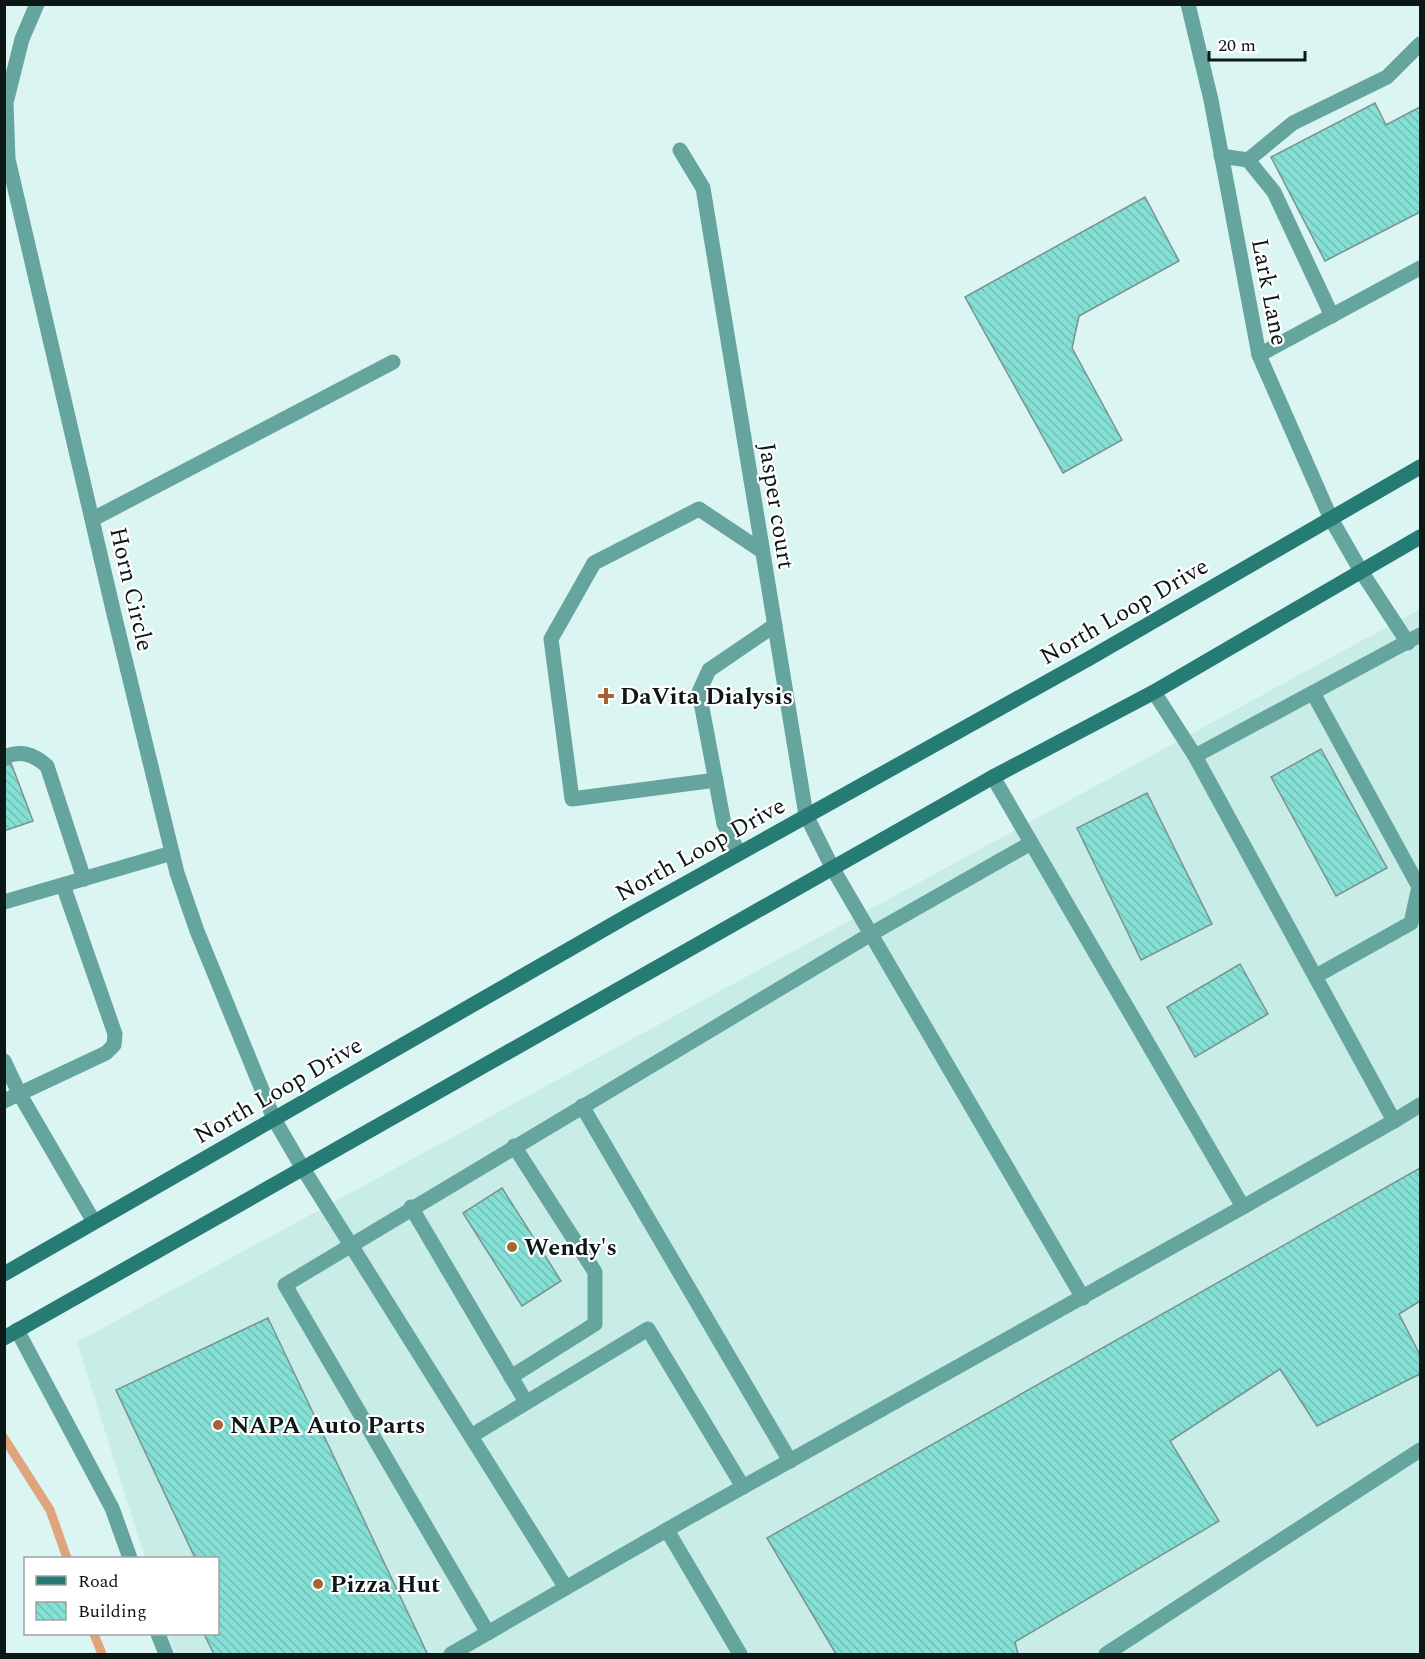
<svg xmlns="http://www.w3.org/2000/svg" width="1425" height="1659" font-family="Spectral,serif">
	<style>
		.built { fill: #c8ede7 }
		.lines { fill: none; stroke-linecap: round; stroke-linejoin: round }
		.stream { stroke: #e0a47c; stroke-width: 9 }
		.building { fill: url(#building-back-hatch); stroke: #7a928f; stroke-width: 1.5 }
		.service { stroke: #65a59d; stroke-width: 15 }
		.minor { stroke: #65a59d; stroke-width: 15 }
		.secondary { stroke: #267c74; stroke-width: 15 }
		.poi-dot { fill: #a76433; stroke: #fff; stroke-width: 2 }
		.labels { text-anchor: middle; stroke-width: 4.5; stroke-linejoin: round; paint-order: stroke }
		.street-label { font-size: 24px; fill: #0d1715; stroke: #fff }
		.poi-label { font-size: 24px; font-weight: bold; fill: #0d1715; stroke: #fff; text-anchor: start }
	</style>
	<defs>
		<pattern id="building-back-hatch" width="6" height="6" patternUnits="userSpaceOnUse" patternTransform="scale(1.5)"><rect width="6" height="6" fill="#84dfd4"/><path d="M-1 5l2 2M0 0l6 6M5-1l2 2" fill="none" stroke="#71bfb5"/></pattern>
	</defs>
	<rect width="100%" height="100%" fill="#dbf6f2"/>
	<path class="built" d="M1420 609V1654H175L168 1634H218V1558H145L77 1342Z"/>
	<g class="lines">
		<g class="stream">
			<path d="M4 1438 50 1510 67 1558"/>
			<path d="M94 1634 102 1654"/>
		</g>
	</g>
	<g class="building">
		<path d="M1375 103 1386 125 1420 107V212L1325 261 1271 157Z"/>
		<path d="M1145 197 1179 261 1079 316 1072 348 1122 440 1063 473 965 297Z"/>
		<path d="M1321 749 1387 868 1336 896 1271 777Z"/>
		<path d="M11 763 33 821 4 831V766Z"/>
		<path d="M1147 793 1212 924 1141 960 1077 828Z"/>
		<path d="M1240 964 1268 1014 1195 1057 1167 1007Z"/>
		<path d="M1420 1168V1301L1399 1314 1420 1355V1374L1317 1426 1280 1369 1170 1441 1219 1521 1015 1642 1018 1654H836L767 1538Z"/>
		<path d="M502 1188 561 1281 522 1306 463 1213Z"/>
		<path d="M268 1318 427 1653 424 1654H214L204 1634H218V1558H195L116 1390Z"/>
	</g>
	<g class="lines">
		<g class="service">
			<path d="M1221 156 1248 160 1274 192 1332 316"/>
			<path d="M1248 160 1293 123 1387 77 1420 44"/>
			<path d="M1259 355 1420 268"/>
			<path d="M93 519 393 362"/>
			<path d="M1361 571 1408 643"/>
			<path d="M1154 692 1195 756 1420 635"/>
			<path d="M1313 693 1419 887 1411 923 1316 976"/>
			<path d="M1195 756 1394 1121 1243 1207"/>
			<path d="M4 757C22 750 33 754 47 766L84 879"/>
			<path d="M716 780 572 799 551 639 594 563 699 509 762 551"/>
			<path d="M739 853 724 824 699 692 709 670 775 625"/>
			<path d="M833 869 1083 1298"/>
			<path d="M4 902 172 853"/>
			<path d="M4 1061 19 1093 94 1222"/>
			<path d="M4 1101 106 1053 114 1045 115 1034 63 885"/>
			<path d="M582 1106 790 1461"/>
			<path d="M1394 1121 1420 1105"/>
			<path d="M302 1167 566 1588"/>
			<path d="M411 1207 526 1402"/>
			<path d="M17 1330 112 1508 130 1558"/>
			<path d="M511 1377 595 1324V1272L514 1146"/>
			<path d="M471 1436 648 1329 743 1487"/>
			<path d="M667 1530 740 1654"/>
			<path d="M488 1633 285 1285 871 934 1031 843"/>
			<path d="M158 1634 166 1654"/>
			<path d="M451 1654 684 1520 1243 1207 993 777"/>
			<path d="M1106 1654 1420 1450"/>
		</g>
		<g class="minor">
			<path d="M37 4 22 39 6 103 8 159 114 614 177 873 197 931 274 1119 302 1167"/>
			<path d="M1188 4 1211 100 1259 355 1331 519 1361 571"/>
			<path d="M680 150 703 188 806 815 833 869"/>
		</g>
		<g class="secondary">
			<path d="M4 1274 629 915 1090 658 1420 467"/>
			<path d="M4 1338 993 777 1154 692 1420 537"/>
		</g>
	</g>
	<g class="poi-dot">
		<path d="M603 687h6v6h6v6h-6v6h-6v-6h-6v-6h6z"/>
		<circle cx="512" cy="1247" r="6"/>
		<circle cx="218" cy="1425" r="6"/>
		<circle cx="318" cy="1584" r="6"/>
	</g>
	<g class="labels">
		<g class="street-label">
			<text transform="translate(1270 292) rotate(79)" y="8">Lark Lane</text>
			<text transform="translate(777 506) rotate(81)" y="8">Jasper court</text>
			<text transform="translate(132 589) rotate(77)" y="8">Horn Circle</text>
			<text transform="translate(1124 611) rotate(-30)" y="8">North Loop Drive</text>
			<text transform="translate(700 849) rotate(-29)" y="8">North Loop Drive</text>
			<text transform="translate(278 1090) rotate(-30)" y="8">North Loop Drive</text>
		</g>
		<g class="poi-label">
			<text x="620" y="704">DaVita Dialysis</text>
			<text x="524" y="1255">Wendy's</text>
			<text x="230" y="1433">NAPA Auto Parts</text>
			<text x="330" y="1592">Pizza Hut</text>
		</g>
	</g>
	<rect width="1425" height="1659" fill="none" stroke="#0d1715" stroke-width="12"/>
	<rect x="24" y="1557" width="195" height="78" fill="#ffffff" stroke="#9ea2a1" stroke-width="1.5"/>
	<rect x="36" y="1576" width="30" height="9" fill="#267c74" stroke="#9ea2a1" stroke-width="1.5"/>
	<text x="78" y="1587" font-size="18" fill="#0d1715">Road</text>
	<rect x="36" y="1602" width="30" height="18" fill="url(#building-back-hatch)" stroke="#9ea2a1" stroke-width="1.5"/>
	<text x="78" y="1617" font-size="18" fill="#0d1715">Building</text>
	<path d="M1209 51v9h96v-9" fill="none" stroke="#0d1715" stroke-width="3"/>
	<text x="1218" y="51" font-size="18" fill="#0d1715" stroke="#ffffff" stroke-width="4.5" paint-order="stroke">20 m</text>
</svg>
